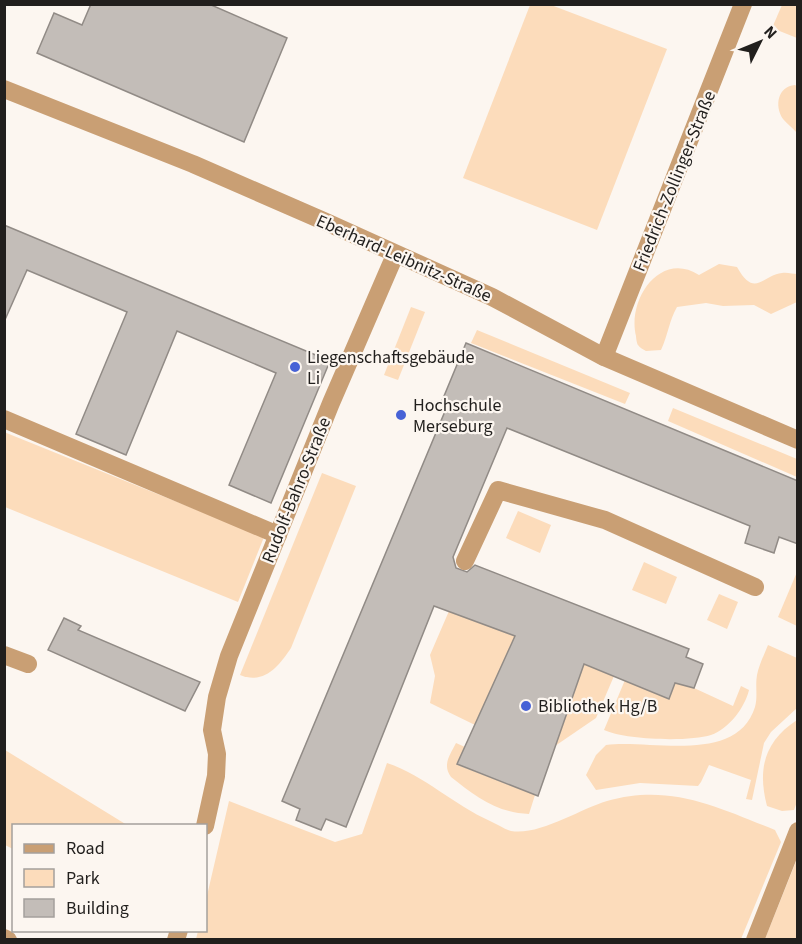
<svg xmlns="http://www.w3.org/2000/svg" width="802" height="944" font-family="'Source Sans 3',sans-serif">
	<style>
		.green { fill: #fcdcbb }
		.building { fill: #c3bdb8; stroke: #918b86; stroke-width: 1.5 }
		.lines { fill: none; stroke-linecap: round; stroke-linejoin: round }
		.street { stroke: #c99f74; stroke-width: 18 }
		.poi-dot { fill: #4762d6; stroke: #fcf6f0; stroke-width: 2 }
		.labels { text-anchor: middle; stroke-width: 4.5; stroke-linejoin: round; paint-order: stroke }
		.street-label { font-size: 18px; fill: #211f1d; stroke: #fcf6f0 }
		.poi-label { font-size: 18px; fill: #211f1d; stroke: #fcf6f0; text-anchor: start }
	</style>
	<rect width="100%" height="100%" fill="#fcf6f0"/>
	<g class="green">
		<path d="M530 5H551L667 49 597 230 463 178Z"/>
		<path d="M782 5H797V38L772 28Z"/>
		<path d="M795 85 798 87 797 133C793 128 787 124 783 119 774 106 778 86 795 85Z"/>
		<path d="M719 264 737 267C755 299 762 275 782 273 787 272 793 274 797 274V302L771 314 754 305 723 306 706 303 677 307C669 321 668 335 661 350L646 351C643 349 640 348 638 345 637 344 636 338 636 336 627 300 660 250 699 275Z"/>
		<path d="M411 307 425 312 398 380 384 375Z"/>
		<path d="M477 330 630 393 625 404 471 343Z"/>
		<path d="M673 408 797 459V477L668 421Z"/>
		<path d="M4 432 264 537 238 602 5 507Z"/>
		<path d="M322 473 356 486 291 648C279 666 264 685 240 675Z"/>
		<path d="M518 511 551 525 540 553 506 538Z"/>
		<path d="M644 562 677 577 666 604 632 590Z"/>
		<path d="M797 572V626L778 617Z"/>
		<path d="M719 594 738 602 727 629 707 620Z"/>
		<path d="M449 611 524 640 505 659 475 725 430 703 435 676 430 655Z"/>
		<path d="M768 645 797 658V708L771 732 764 743 752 800 746 799 751 780 709 765 701 782 698 786 640 783 596 790 586 775 596 755 606 745C650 739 737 765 755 707 758 696 755 686 757 675 759 665 764 655 768 645Z"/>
		<path d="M577 661 614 676 596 718 555 746Z"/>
		<path d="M625 680 669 699 675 683 694 688 733 706 741 686 749 690C745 707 729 729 711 735 689 742 625 740 604 730Z"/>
		<path d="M797 720V802L794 810 782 811 767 806C757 768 765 741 797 720Z"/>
		<path d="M456 743 465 747 458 765 535 795 529 814C497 813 475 796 451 777 442 765 450 755 456 743Z"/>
		<path d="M5 750 127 825 14 826 13 849 5 845Z"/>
		<path d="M387 763C425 776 454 805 490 821 497 824 504 829 511 831 539 836 580 809 607 801 670 783 717 807 775 830L781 842 741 939H196L198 931 206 930V900L229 801 335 842 362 834Z"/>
		<path d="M797 859V939H765Z"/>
	</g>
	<g class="building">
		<path d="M91 4H209L287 38 244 142 37 53 54 13 82 25Z"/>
		<path d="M4 225 330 361 271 503 229 485 276 373 177 331 126 455 76 434 127 312 27 270 4 322Z"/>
		<path d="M466 343 798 481V544L779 537 774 553 745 543 750 526 507 428 453 557 456 568 467 572 475 565 689 649 686 657 703 664 694 688 675 683 669 699 584 664 538 796 457 764 515 636 434 606 346 827 326 819 321 830 296 820 300 809 282 801 448 404 442 401Z"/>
		<path d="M64 618 81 626 78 630 200 682 185 711 48 650Z"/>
	</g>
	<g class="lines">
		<g class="street">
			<path d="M4 89 193 164 326 222 492 297 604 357 798 440"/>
			<path d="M604 357 743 4"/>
			<path d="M4 419 278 535"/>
			<path d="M465 561 498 490 605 520 755 587"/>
			<path d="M4 655 28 664"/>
			<path d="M205 826 216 776 217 754 212 730 217 697 229 656 331 403 395 255"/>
			<path d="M4 938 8 940"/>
			<path d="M176 940 179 930"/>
			<path d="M755 940 798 831"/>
		</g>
	</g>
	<g class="poi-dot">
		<circle cx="295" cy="367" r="6"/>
		<circle cx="401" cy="415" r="6"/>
		<circle cx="526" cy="706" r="6"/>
	</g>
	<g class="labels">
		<g class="street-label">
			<text transform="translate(674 181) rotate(-68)" y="6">Friedrich-Zollinger-Straße</text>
			<text transform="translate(404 258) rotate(24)" y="6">Eberhard-Leibnitz-Straße</text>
			<text transform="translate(296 490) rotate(-68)" y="6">Rudolf-Bahro-Straße</text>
		</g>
		<g class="poi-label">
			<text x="307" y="363">Liegenschaftsgebäude<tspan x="307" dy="21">Li</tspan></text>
			<text x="413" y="411">Hochschule<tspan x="413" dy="21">Merseburg</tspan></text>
			<text x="538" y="712">Bibliothek Hg/B</text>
		</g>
	</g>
	<rect width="802" height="944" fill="none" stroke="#211f1d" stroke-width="12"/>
	<rect x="12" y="824" width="195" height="108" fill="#fcf6f0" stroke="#a4a09c" stroke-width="1.5"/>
	<rect x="24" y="844" width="30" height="9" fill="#c99f74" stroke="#a4a09c" stroke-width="1.5"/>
	<text x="66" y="854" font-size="18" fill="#211f1d">Road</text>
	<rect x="24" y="869" width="30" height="18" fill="#fcdcbb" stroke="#a4a09c" stroke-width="1.5"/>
	<text x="66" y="884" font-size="18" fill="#211f1d">Park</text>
	<rect x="24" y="899" width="30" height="18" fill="#c3bdb8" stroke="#a4a09c" stroke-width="1.5"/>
	<text x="66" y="914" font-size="18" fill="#211f1d">Building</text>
	<g transform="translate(760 42) rotate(47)" stroke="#fcf6f0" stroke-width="4.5" paint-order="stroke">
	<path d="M0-4.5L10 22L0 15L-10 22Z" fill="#211f1d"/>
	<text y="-9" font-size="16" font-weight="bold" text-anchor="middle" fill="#211f1d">N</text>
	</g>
</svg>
